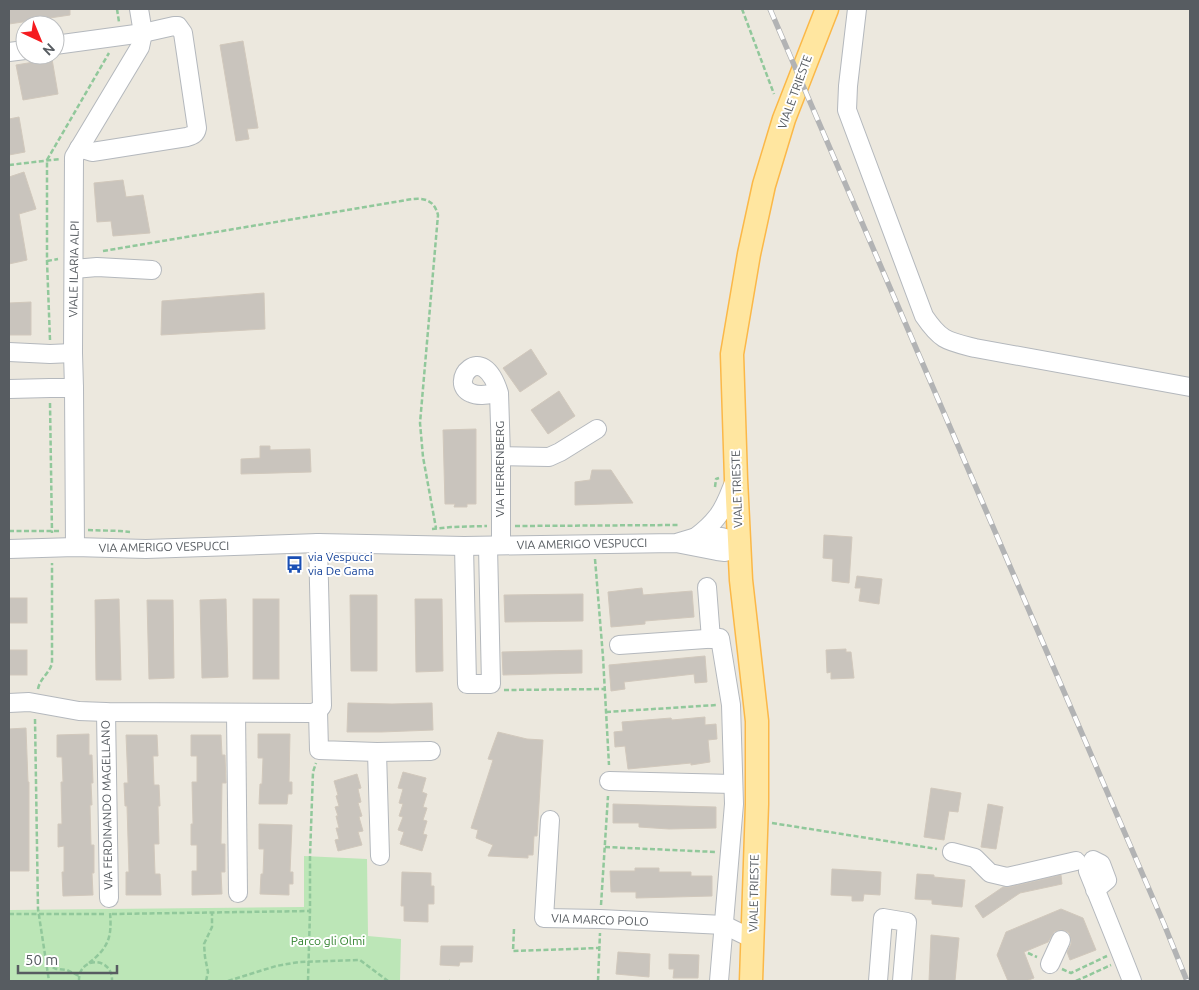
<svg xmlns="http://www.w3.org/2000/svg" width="1199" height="990" font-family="Ubuntu,sans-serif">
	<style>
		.green { fill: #bce6b7 }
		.building { fill: #c9c4bd; stroke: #d1c8bc }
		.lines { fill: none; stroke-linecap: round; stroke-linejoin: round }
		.minor-casing { stroke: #b4b8bd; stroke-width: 20 }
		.major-casing { stroke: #fbb848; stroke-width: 25 }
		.path { stroke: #91c89b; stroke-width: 2.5; stroke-dasharray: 5 2.5; stroke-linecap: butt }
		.minor { stroke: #fff; stroke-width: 18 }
		.major { stroke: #ffe6a0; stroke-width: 22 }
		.rail-casing { stroke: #b2b3b4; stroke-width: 5.5 }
		.rail { stroke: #fff; stroke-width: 4; stroke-dasharray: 11; stroke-linecap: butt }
		.labels { text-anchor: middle; stroke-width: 4; stroke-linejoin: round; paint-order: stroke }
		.street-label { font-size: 12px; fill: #575c61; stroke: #fff }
		.transit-label { font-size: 12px; fill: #164399; stroke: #fff; text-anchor: start }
		.park-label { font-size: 12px; fill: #31822e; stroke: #fff }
	</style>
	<rect width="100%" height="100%" fill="#ece8de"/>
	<path class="green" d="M304 856 367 859 368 936 401 939 400 981H9V910L304 907Z"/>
	<g class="building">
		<path d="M9 9H70V15L9 24Z"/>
		<path d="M243 41 258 128 247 129 249 139 236 141 220 45Z"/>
		<path d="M52 59 58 94 23 100 16 65Z"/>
		<path d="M19 117 25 152 9 155V119Z"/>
		<path d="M24 172 36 209 19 214 27 260 9 264V177Z"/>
		<path d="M123 180 126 197 143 195 150 233 113 236 111 221 97 222 94 183Z"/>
		<path d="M264 293 265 329 161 335 162 301Z"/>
		<path d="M31 302V335H9V303Z"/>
		<path d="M531 349 547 374 520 392 503 368Z"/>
		<path d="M559 391 575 416 548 434 531 410Z"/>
		<path d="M476 429V504H467V507H454L455 504H445L443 430Z"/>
		<path d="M260 446H270V450L310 449 311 472 241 474V459L260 458Z"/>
		<path d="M592 470H611L633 503 575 505V482L590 480Z"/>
		<path d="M824 535 852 537 849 583 832 581 833 559 823 558Z"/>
		<path d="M857 576 882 579 879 604 859 601 861 588H855Z"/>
		<path d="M642 588 643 595 692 591 694 617 645 621V624L611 627 608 592Z"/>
		<path d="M583 594V621L505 622 504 595Z"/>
		<path d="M350 595H377V671H351Z"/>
		<rect x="9" y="598" width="18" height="25"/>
		<path d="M119 599 121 680H96L95 600Z"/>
		<path d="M226 599 228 677 202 678 200 600Z"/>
		<rect x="253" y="599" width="26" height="80"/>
		<path d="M415 599H442L443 671 416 672Z"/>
		<path d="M147 600H173L174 678 149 679Z"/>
		<path d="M846 649V652H851L854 678 831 679V672L827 673 826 650Z"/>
		<rect x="9" y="650" width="18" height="25"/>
		<path d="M582 650V673L503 675 502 652Z"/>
		<path d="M705 656 707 682 695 683 694 674 624 682 625 689 611 691 609 665Z"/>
		<path d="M348 703 392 704 432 703 433 730 381 732H347Z"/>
		<path d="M705 717V725L716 724 717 739 708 740 710 762 691 765V763L628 769 625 746 615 747 614 732 623 731 622 722 671 718 672 720Z"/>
		<path d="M26 728 28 782H29V871H9V729Z"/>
		<path d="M498 732 527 739 543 740 537 836H534L533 855H528V858L488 856 493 845 476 838 478 830 471 828 493 760 488 759Z"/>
		<path d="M89 734V755H92L93 783H91L92 805H90L91 845H94V873H92L93 895 63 896 62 872H64V846L58 847V824H62L61 782H63L62 757H57V735Z"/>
		<path d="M258 734H290L289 782H292V794H288L287 804H259L260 784H262L263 758H258Z"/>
		<path d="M126 735H157L158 756H153L154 785H159L160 806H158L159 844H154L155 874H160L161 895H126V872H129L127 806H125L124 783H128Z"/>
		<path d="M191 735H221L222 755H225L226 783H222L221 844H225V872H221L222 894 192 895V871H197V845H191V824H193L192 782H197V756H191Z"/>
		<path d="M403 772 426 778 422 792 427 794 423 807 427 808 423 820 427 821 423 834 427 835 422 851 400 844 404 832 398 830 403 817 399 816 403 804 399 803 403 789 398 788Z"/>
		<path d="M357 774 361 788 358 789 361 802 358 803 362 816 359 817 363 831 358 832 362 845 338 851 335 840 339 839 336 828H339L336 816H338L335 807 339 806 336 796 338 795 334 781Z"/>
		<path d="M931 788 961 793 958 812 949 811 944 840 924 837Z"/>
		<path d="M613 804 716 807V828L669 829 639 827V823H613Z"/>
		<path d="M988 804 1003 807 996 849 981 847Z"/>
		<path d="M259 824 292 825 290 872H293V884H289V895L260 894 261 874H263L264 849H259Z"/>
		<path d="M635 868H659V872H691V876H712V896L636 898V892H611L610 871H635Z"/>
		<path d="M832 869 881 872 880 895 864 894 863 901H852V896L831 895Z"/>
		<path d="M402 872 431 873V886H434V904H428V922L404 921V906H401Z"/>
		<path d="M917 874 934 875V877L965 880 962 907 932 904V900L915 899Z"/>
		<path d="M1061 875 1062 884 1020 893 983 918 975 906 1003 887H1009Z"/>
		<path d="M1061 909 1083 918 1096 950 1070 960 1067 952 1071 944V939L1069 933 1066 931 1060 930 1054 932 1048 942 1024 952 1034 978 1026 981H1008L997 955 1006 932Z"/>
		<path d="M931 935 959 938 955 981H929Z"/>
		<path d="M441 946H473L472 962H460L459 966 440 965Z"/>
		<path d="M618 952 650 954 649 977 616 974Z"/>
		<path d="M669 954 699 955 698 978H673L674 969H669Z"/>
	</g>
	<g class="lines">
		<defs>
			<g id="minor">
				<path d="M857 9 848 86 847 110 924 316C941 341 947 341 975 348L1190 387"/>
				<path d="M55 45 143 33 174 26H178L183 33 197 128C196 134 193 135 187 137L105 150 92 152 79 148"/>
				<path d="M9 52 25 50"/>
				<path d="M74 269 97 267 152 270"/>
				<path d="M9 352 50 354 73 353"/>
				<path d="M9 389 50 388H74"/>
				<path d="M499 393C491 394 479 397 471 393 447 384 482 337 499 393L501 456V545"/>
				<path d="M501 456 549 457 560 452 597 429"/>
				<path d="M696 537C704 531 711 525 717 517 726 506 730 492 735 480"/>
				<path d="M464 546 467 684H491L488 546"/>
				<path d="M75 547 74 388 73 353 74 157 140 47 143 33 139 9"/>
				<path d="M9 549 75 547 146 549 318 543 464 546 676 543 717 551 725 552 739 546 732 540 722 537H696L676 543"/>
				<path d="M707 587 711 639"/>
				<path d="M619 645 720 638 731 705 734 804 719 981"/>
				<path d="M9 703 29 702 79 711 106 712 312 713 318 711"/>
				<path d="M318 711 319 750 377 752 380 856"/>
				<path d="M318 711 322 706 318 543"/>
				<path d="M106 712 109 898"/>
				<path d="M236 713 238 893"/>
				<path d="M377 752 431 751"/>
				<path d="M609 781 733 784"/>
				<path d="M550 820 544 918 600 919 724 925 753 939"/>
				<path d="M952 852 975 858 990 873 1007 877 1076 861"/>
				<path d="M1095 890 1107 880 1101 864 1093 860 1088 871C1103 908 1118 945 1132 981"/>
				<path d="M1050 964 1061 940"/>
				<path d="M878 981 883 918 907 922 902 981"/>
			</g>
			<path id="major" d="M751 981 757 804V721L741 580 736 479 732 354 749 254 764 185 784 119 827 9"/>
		</defs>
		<use href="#minor" class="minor-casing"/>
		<use href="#major" class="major-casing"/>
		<g class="path">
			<path d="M117 9 119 22"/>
			<path d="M742 9 774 94"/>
			<path d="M9 165 60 159"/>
			<path d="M103 251 401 201C417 198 433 195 438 215L420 423 423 457 436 528"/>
			<path d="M47 261 58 259"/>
			<path d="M50 340 47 261V160L109 53"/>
			<path d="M50 403 52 533"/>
			<path d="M715 487 716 479 719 478"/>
			<path d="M515 526 679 525"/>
			<path d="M432 529 451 527 487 526"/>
			<path d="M88 530 120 531 130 532"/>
			<path d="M9 531H60"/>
			<path d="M595 559 603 657 609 765"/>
			<path d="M38 689C40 678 50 673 52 663V563"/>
			<path d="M504 690 605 689"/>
			<path d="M606 712 717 705"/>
			<path d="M35 719 38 909 49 981"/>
			<path d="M772 823 937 849"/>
			<path d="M605 847 716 852"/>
			<path d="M601 905 608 796"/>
			<path d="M9 914H106"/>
			<path d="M112 914 310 911"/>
			<path d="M514 929 513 951 599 948"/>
			<path d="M1028 953 1037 957"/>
			<path d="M89 963C109 947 112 937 110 912"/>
			<path d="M46 964 56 969 67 970 79 976"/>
			<path d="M1062 969 1071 973 1107 956"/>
			<path d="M79 981C78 956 113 956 112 981"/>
			<path d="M206 981 208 972 205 957 204 944 212 927V912"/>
			<path d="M228 981 276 966 299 962 360 960 388 981"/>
			<path d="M308 981 310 911V856L313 772 316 763"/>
			<path d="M449 981H450"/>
			<path d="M598 981 600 933"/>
			<path d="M1076 981 1111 965"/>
		</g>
		<use href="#minor" class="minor"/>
		<use href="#major" class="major"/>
		<defs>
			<path id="rail" d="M770 9 1164 924 1187 981"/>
		</defs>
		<use href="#rail" class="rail-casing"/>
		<use href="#rail" class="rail"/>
	</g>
	<defs>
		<symbol id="bus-bare" viewBox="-9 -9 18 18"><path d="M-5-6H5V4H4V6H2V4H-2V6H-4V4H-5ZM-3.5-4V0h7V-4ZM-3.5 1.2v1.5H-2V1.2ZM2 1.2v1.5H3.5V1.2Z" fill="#1a4fb4" stroke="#fff" stroke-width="2.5" paint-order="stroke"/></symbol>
	</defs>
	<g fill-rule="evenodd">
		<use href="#bus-bare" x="282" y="552" width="25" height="25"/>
	</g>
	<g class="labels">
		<g class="street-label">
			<text transform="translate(795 92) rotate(-70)" y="4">VIALE TRIESTE</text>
			<text transform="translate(74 269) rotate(-89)" y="4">VIALE ILARIA ALPI</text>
			<text transform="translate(500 469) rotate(-90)" y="4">VIA HERRENBERG</text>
			<text transform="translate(737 489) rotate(-92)" y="4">VIALE TRIESTE</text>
			<text transform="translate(582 544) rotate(-1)" y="4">VIA AMERIGO VESPUCCI</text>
			<text transform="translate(164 547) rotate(-1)" y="4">VIA AMERIGO VESPUCCI</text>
			<text transform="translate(107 805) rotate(-91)" y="4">VIA FERDINANDO MAGELLANO</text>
			<text transform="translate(754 893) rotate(-89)" y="4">VIALE TRIESTE</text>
			<text transform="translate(600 920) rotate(2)" y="4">VIA MARCO POLO</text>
		</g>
		<g class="transit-label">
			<text x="308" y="561">via Vespucci<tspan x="308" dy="14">via De Gama</tspan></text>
		</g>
		<g class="park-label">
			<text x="328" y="945">Parco gli Olmi</text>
		</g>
	</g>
	<rect width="1199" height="990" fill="none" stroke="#575c61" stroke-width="20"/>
	<g transform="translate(40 40) rotate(136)"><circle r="24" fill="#ffffff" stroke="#bcbec0"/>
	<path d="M0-4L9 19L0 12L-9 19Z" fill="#f51b1f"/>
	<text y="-8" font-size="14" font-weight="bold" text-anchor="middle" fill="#575c61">N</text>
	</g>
	<path d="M18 965v8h99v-8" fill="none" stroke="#575c61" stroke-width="2.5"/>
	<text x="25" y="965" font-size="15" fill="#575c61" stroke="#ffffff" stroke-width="4" paint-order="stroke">50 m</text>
</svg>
